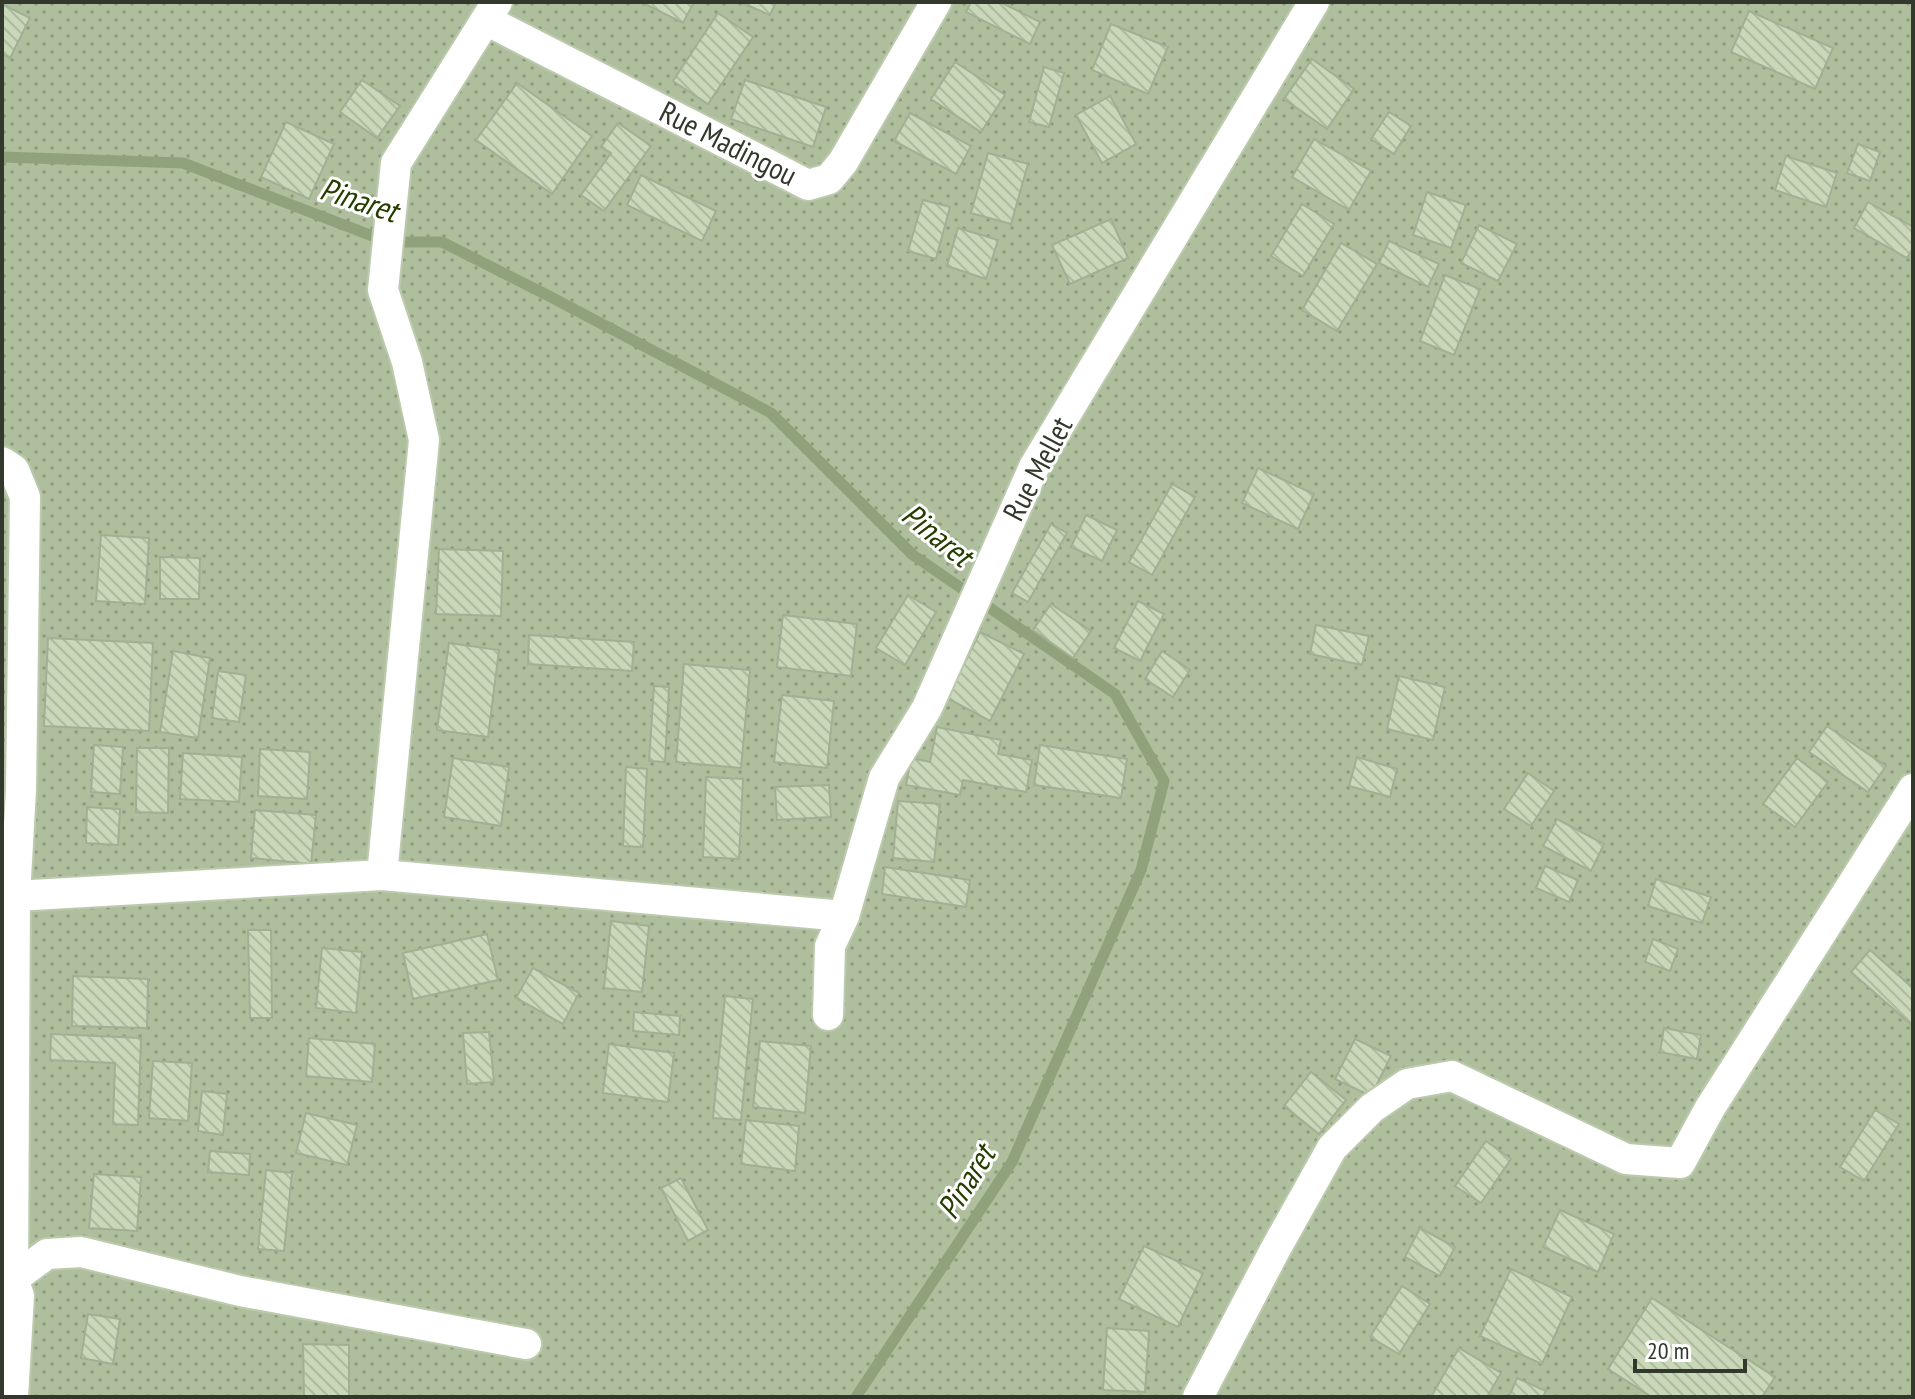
<svg xmlns="http://www.w3.org/2000/svg" width="1915" height="1399" font-family="'PT Sans Narrow',sans-serif">
	<style>
		.grass { fill: url(#grass-dots) }
		.lines { fill: none; stroke-linecap: round; stroke-linejoin: round }
		.stream { stroke: #90a27c; stroke-width: 11 }
		.building { fill: url(#building-back-hatch); stroke: #a1af92; stroke-width: 2 }
		.street-casing { stroke: #bbcaac; stroke-width: 34 }
		.street { stroke: #fff; stroke-width: 30 }
		.labels { text-anchor: middle; stroke-width: 6; stroke-linejoin: round; paint-order: stroke }
		.street-label { font-size: 30px; fill: #32382c; stroke: #fff }
		.water-label { font-size: 32px; font-style: italic; fill: #273d00; stroke: #fff }
	</style>
	<defs>
		<pattern id="grass-dots" width="8" height="8" patternUnits="userSpaceOnUse" patternTransform="scale(2)"><rect width="8" height="8" fill="#afbf9d"/><path d="M2 2h.1M6 6h.1" fill="none" stroke="#8f9c80" stroke-width="1.8" stroke-linecap="round"/></pattern>
		<pattern id="building-back-hatch" width="6" height="6" patternUnits="userSpaceOnUse" patternTransform="scale(2)"><rect width="6" height="6" fill="#cad8ba"/><path d="M-1 5l2 2M0 0l6 6M5-1l2 2" fill="none" stroke="#aebaa0"/></pattern>
	</defs>
	<rect width="100%" height="100%" fill="#e3f2d3"/>
	<rect class="grass" x="2" y="2" width="1911" height="1395"/>
	<g class="lines">
		<path class="stream" d="M2 157 183 163 388 242H442L547 295 771 413 913 555 1115 694 1164 781 1141 870 1012 1162 856 1397"/>
	</g>
	<g class="building">
		<path d="M641 2H694L683 23Z"/>
		<path d="M740 2H776L770 15Z"/>
		<path d="M971 2H1000L1040 22 1030 44 966 12Z"/>
		<path d="M2 4 30 18 10 58 2 54Z"/>
		<path d="M1749 11 1833 48 1815 89 1731 52Z"/>
		<path d="M718 13 753 37 708 104 673 81Z"/>
		<path d="M1111 24 1168 47 1148 94 1092 70Z"/>
		<path d="M1312 59 1354 89 1327 129 1284 99Z"/>
		<path d="M955 62 1005 95 981 132 931 99Z"/>
		<path d="M1044 67 1064 73 1049 127 1029 122Z"/>
		<path d="M362 80 400 106 377 138 340 112Z"/>
		<path d="M745 80 826 107 813 147 731 119Z"/>
		<path d="M517 83 592 136 552 194 476 140Z"/>
		<path d="M1110 96 1136 144 1102 163 1076 115Z"/>
		<path d="M1389 112 1411 126 1394 154 1371 139Z"/>
		<path d="M910 113 971 146 956 174 894 141Z"/>
		<path d="M286 122 334 144 309 199 261 177Z"/>
		<path d="M618 123 651 146 604 211 581 195 611 153 601 147Z"/>
		<path d="M1314 139 1371 171 1349 210 1292 177Z"/>
		<path d="M1858 144 1880 152 1870 181 1847 173Z"/>
		<path d="M988 153 1028 164 1011 224 971 213Z"/>
		<path d="M1786 156 1837 173 1826 207 1775 190Z"/>
		<path d="M641 175 716 211 702 241 627 205Z"/>
		<path d="M1427 192 1466 205 1451 248 1413 235Z"/>
		<path d="M923 200 950 207 936 259 908 251Z"/>
		<path d="M1868 202 1913 227V248L1907 258 1854 228Z"/>
		<path d="M1302 204 1334 224 1303 276 1271 256Z"/>
		<path d="M1111 219 1128 258 1070 284 1052 245Z"/>
		<path d="M1479 225 1517 244 1498 281 1461 263Z"/>
		<path d="M958 228 998 240 986 279 947 266Z"/>
		<path d="M1389 241 1439 264 1428 287 1379 263Z"/>
		<path d="M1341 243 1377 264 1337 331 1302 310Z"/>
		<path d="M1445 275 1480 289 1454 355 1420 341Z"/>
		<path d="M1258 468 1314 494 1298 529 1242 503Z"/>
		<path d="M1172 484 1195 497 1152 575 1129 562Z"/>
		<path d="M1086 515 1117 530 1102 561 1071 547Z"/>
		<path d="M1051 524 1067 533 1028 602 1012 593Z"/>
		<path d="M101 535 149 538 145 604 96 601Z"/>
		<path d="M439 549 503 551 501 616 436 614Z"/>
		<path d="M160 557 200 558 199 599H160Z"/>
		<path d="M908 595 936 612 905 665 876 648Z"/>
		<path d="M1138 601 1164 614 1140 661 1114 648Z"/>
		<path d="M1051 604 1091 631 1073 658 1033 630Z"/>
		<path d="M783 615 857 624 851 676 777 667Z"/>
		<path d="M1316 625 1369 636 1362 665 1310 654Z"/>
		<path d="M980 632 1024 654 990 721 947 698Z"/>
		<path d="M529 635 634 642 632 671 528 664Z"/>
		<path d="M48 638 153 643 149 731 44 726Z"/>
		<path d="M449 643 499 650 488 737 437 730Z"/>
		<path d="M173 651 210 658 198 738 160 732Z"/>
		<path d="M1162 651 1190 670 1173 697 1145 679Z"/>
		<path d="M684 664 750 670 741 768 676 762Z"/>
		<path d="M218 671 246 675 239 722 212 718Z"/>
		<path d="M1399 676 1445 687 1433 740 1387 729Z"/>
		<path d="M654 686 669 687 665 762 649 761Z"/>
		<path d="M782 695 834 701 827 768 774 762Z"/>
		<path d="M1827 726 1886 766 1868 792 1809 752Z"/>
		<path d="M937 727 1001 740 998 754 1032 760 1026 792 963 780 960 795 906 785 911 758 930 762Z"/>
		<path d="M94 745 123 747 120 794 91 792Z"/>
		<path d="M1040 745 1127 759 1121 798 1034 785Z"/>
		<path d="M137 748H169L168 813 136 812Z"/>
		<path d="M260 749 310 752 307 799 258 796Z"/>
		<path d="M183 753 242 757 239 802 180 799Z"/>
		<path d="M1357 757 1397 769 1390 797 1349 786Z"/>
		<path d="M453 758 509 767 501 826 444 817Z"/>
		<path d="M1797 758 1828 782 1795 827 1763 804Z"/>
		<path d="M626 767 647 769 643 847 623 846Z"/>
		<path d="M1528 773 1554 791 1531 826 1504 809Z"/>
		<path d="M706 777 743 779 739 859 703 857Z"/>
		<path d="M829 785 831 817 777 820 775 787Z"/>
		<path d="M898 801 940 804 934 862 893 858Z"/>
		<path d="M87 807 120 809 118 845 86 843Z"/>
		<path d="M255 810 316 815 311 864 251 858Z"/>
		<path d="M1557 819 1604 844 1591 871 1543 846Z"/>
		<path d="M1545 866 1578 880 1569 902 1536 888Z"/>
		<path d="M885 867 970 880 966 907 882 894Z"/>
		<path d="M1656 879 1711 897 1702 923 1648 906Z"/>
		<path d="M611 921 649 926 642 992 604 988Z"/>
		<path d="M248 930H271L272 1018H250Z"/>
		<path d="M487 934 498 980 413 999 403 953Z"/>
		<path d="M1653 939 1678 949 1670 971 1645 962Z"/>
		<path d="M322 948 362 952 356 1013 316 1008Z"/>
		<path d="M1870 950 1913 988V1026L1851 972Z"/>
		<path d="M533 968 579 993 563 1024 516 998Z"/>
		<path d="M73 976 148 979 147 1028 72 1026Z"/>
		<path d="M725 996 753 999 741 1120 713 1118Z"/>
		<path d="M634 1012 680 1016 679 1035 633 1031Z"/>
		<path d="M1664 1028 1701 1035 1697 1059 1660 1052Z"/>
		<path d="M489 1032 494 1082 467 1084 463 1033Z"/>
		<path d="M51 1034 141 1038 138 1125 113 1124 115 1063 50 1060Z"/>
		<path d="M309 1038 375 1044 372 1082 306 1076Z"/>
		<path d="M1355 1039 1391 1056 1371 1096 1335 1079Z"/>
		<path d="M760 1041 811 1046 805 1113 753 1107Z"/>
		<path d="M609 1044 674 1053 668 1102 603 1093Z"/>
		<path d="M153 1061 192 1063 188 1121 149 1118Z"/>
		<path d="M1311 1072 1346 1100 1319 1134 1284 1106Z"/>
		<path d="M202 1091 227 1094 223 1135 198 1131Z"/>
		<path d="M1875 1110 1899 1124 1864 1181 1840 1167Z"/>
		<path d="M306 1113 357 1125 347 1165 296 1153Z"/>
		<path d="M746 1120 799 1126 795 1171 741 1164Z"/>
		<path d="M1486 1141 1511 1159 1481 1203 1455 1186Z"/>
		<path d="M210 1151 250 1154 249 1175 208 1172Z"/>
		<path d="M266 1170 292 1173 284 1251 258 1249Z"/>
		<path d="M94 1174 141 1177 137 1231 89 1228Z"/>
		<path d="M681 1178 708 1230 688 1241 661 1188Z"/>
		<path d="M1560 1210 1614 1234 1598 1272 1543 1247Z"/>
		<path d="M1420 1228 1455 1247 1440 1276 1405 1257Z"/>
		<path d="M1144 1246 1203 1273 1178 1327 1119 1299Z"/>
		<path d="M1511 1269 1572 1297 1542 1364 1480 1336Z"/>
		<path d="M1402 1286 1430 1304 1399 1354 1370 1337Z"/>
		<path d="M1652 1298 1775 1377 1762 1397H1652L1608 1369Z"/>
		<path d="M88 1314 120 1319 113 1364 81 1358Z"/>
		<path d="M1107 1328 1149 1331 1145 1392 1103 1390Z"/>
		<path d="M303 1344 349 1345V1397H304Z"/>
		<path d="M1459 1348 1501 1373 1487 1397H1431Z"/>
		<path d="M1517 1378 1546 1391 1543 1397H1509Z"/>
	</g>
	<g class="lines">
		<defs>
			<g id="street">
				<path d="M486 20 808 185 829 179 843 162 936 2"/>
				<path d="M2 462 14 470 25 497 21 790 15 896 13 1279 19 1296 13 1397"/>
				<path d="M382 875 424 440 407 362 383 290 396 163 497 2"/>
				<path d="M2 894 15 896 382 875 844 916"/>
				<path d="M828 1015 830 946 844 916 884 778 927 708 1034 467 1314 2"/>
				<path d="M2 1278 13 1279 47 1254 81 1252 240 1291 526 1344"/>
				<path d="M1198 1397 1275 1250 1332 1148 1372 1108 1407 1084 1452 1076 1626 1159 1680 1163 1710 1108 1913 789"/>
			</g>
		</defs>
		<use href="#street" class="street-casing"/>
		<use href="#street" class="street"/>
	</g>
	<g class="labels">
		<g class="street-label">
			<text transform="translate(728 144) rotate(27)" y="10">Rue Madingou</text>
			<text transform="translate(1038 469) rotate(-62)" y="10">Rue Mellet</text>
		</g>
		<g class="water-label">
			<text transform="translate(359 200) rotate(18)" y="11">Pinaret</text>
			<text transform="translate(937 535) rotate(39)" y="11">Pinaret</text>
			<text transform="translate(966 1182) rotate(-58)" y="11">Pinaret</text>
		</g>
	</g>
	<rect width="1915" height="1399" fill="none" stroke="#32382c" stroke-width="8"/>
	<path d="M1635 1359v12h110v-12" fill="none" stroke="#32382c" stroke-width="4"/>
	<text x="1647" y="1359" font-size="24" fill="#32382c" stroke="#ffffff" stroke-width="6" paint-order="stroke">20 m</text>
</svg>
